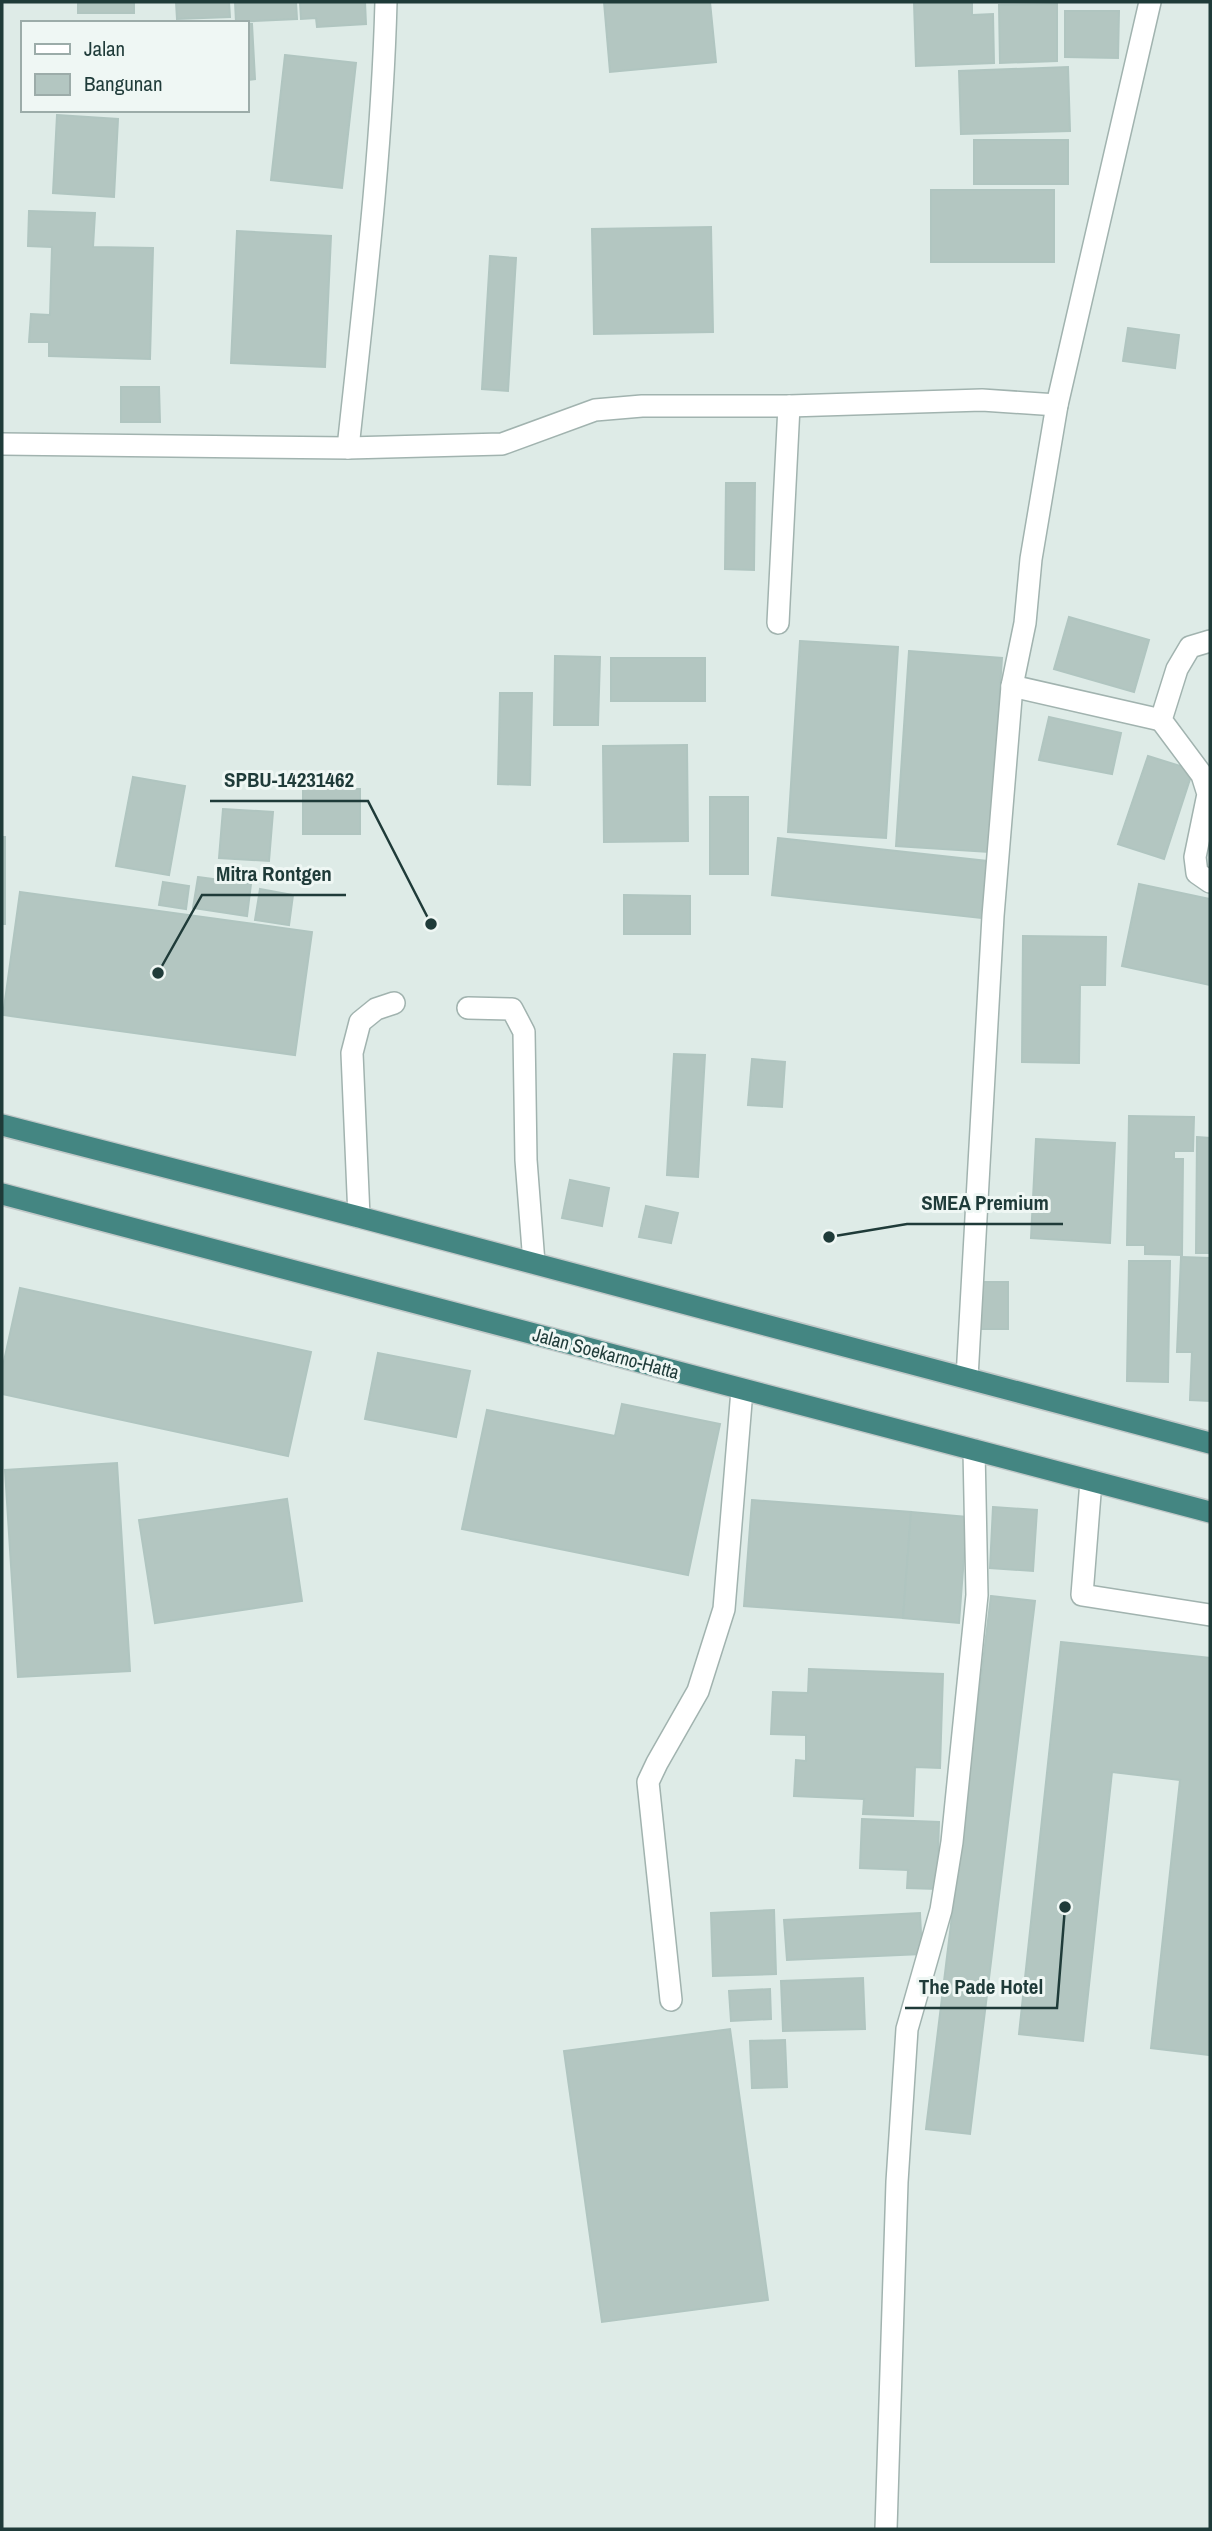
<svg xmlns="http://www.w3.org/2000/svg" width="1212" height="2531" font-family="'Archivo Narrow',sans-serif">
	<style>
		.building { fill: #b3c6c1; stroke: #b0c5c0; stroke-width: 2 }
		.lines { fill: none; stroke-linecap: round; stroke-linejoin: round }
		.service-casing { stroke: #a1b3af; stroke-width: 24 }
		.minor-casing { stroke: #a1b3af; stroke-width: 24 }
		.trunk-casing { stroke: #c0c8c8; stroke-width: 24 }
		.service { stroke: #fff; stroke-width: 21 }
		.minor { stroke: #fff; stroke-width: 21 }
		.trunk { stroke: #448682; stroke-width: 21 }
		.labels { text-anchor: middle; stroke-width: 6; stroke-linejoin: round; paint-order: stroke }
		.street-label { font-size: 19px; fill: #1f3b39; stroke: #eff7f4 }
		.leader { fill: none; stroke: #1f3b39; stroke-width: 2.5 }
		.callout-dot { fill: #1f3b39; stroke: #eff7f4; stroke-width: 2.5 }
		.callout-label { font-size: 21px; text-anchor: middle; font-weight: bold; fill: #1f3b39; stroke: #eff7f4; stroke-width: 6; stroke-linejoin: round; paint-order: stroke }
	</style>
	<rect width="100%" height="100%" fill="#deebe7"/>
	<g class="building">
		<rect x="78" y="2" width="56" height="11"/>
		<path d="M176 2H229L230 17 177 19Z"/>
		<path d="M235 2H296L297 19 236 22Z"/>
		<path d="M300 2H365L366 24 317 27 316 18 301 19Z"/>
		<path d="M604 2H710L716 62 610 72Z"/>
		<path d="M914 2H972V15L993 14 994 63 916 66Z"/>
		<path d="M1057 4V61L1000 63 999 5Z"/>
		<path d="M1065 11H1119L1118 58 1065 57Z"/>
		<path d="M247 24H252L255 79 247 80Z"/>
		<path d="M285 55 356 63 342 188 271 180Z"/>
		<path d="M1068 67 1070 131 961 134 959 71Z"/>
		<path d="M57 115 118 119 114 197 53 193Z"/>
		<rect x="974" y="140" width="94" height="44"/>
		<rect x="931" y="190" width="123" height="72"/>
		<path d="M29 211 95 213 93 247 153 248 150 359 49 356V342H29L31 314 50 315 52 247 28 246Z"/>
		<path d="M711 227 713 332 594 334 592 229Z"/>
		<path d="M237 231 331 236 325 367 231 363Z"/>
		<path d="M490 256 516 258 508 391 482 389Z"/>
		<path d="M1128 328 1179 335 1175 368 1123 361Z"/>
		<path d="M121 387H159L160 422H121Z"/>
		<path d="M726 483H755L754 570 725 569Z"/>
		<path d="M1069 617 1149 640 1134 692 1054 669Z"/>
		<path d="M800 641 898 647 886 838 788 832Z"/>
		<path d="M909 651 1002 658 989 852 896 846Z"/>
		<path d="M555 656 600 657 598 725H554Z"/>
		<rect x="611" y="658" width="94" height="43"/>
		<path d="M500 693H532L530 785 498 784Z"/>
		<path d="M1049 717 1121 733 1112 774 1039 760Z"/>
		<path d="M687 745 688 841 604 842 603 746Z"/>
		<path d="M1148 756 1193 770 1164 859 1118 844Z"/>
		<path d="M133 777 185 786 169 875 116 866Z"/>
		<rect x="303" y="789" width="57" height="45"/>
		<rect x="710" y="797" width="38" height="77"/>
		<path d="M223 809 273 812 269 861 219 858Z"/>
		<rect x="2" y="837" width="3" height="87"/>
		<path d="M778 838 987 861 981 918 772 895Z"/>
		<path d="M198 877 251 884 247 916 193 908Z"/>
		<path d="M163 882 189 886 186 909 159 905Z"/>
		<path d="M1139 884 1210 899V985L1122 966Z"/>
		<path d="M260 889 293 895 289 925 255 920Z"/>
		<path d="M20 892 312 932 295 1055 3 1015Z"/>
		<path d="M624 895 690 896V934H624Z"/>
		<path d="M1023 936 1106 937 1105 985H1080L1079 1063 1022 1062Z"/>
		<path d="M674 1054 705 1055 698 1177 667 1175Z"/>
		<path d="M752 1059 785 1062 782 1107 748 1105Z"/>
		<path d="M1129 1116 1194 1117 1193 1151H1174V1159H1183L1182 1255 1145 1254V1245H1127Z"/>
		<path d="M1197 1137 1210 1138V1253H1196Z"/>
		<path d="M1036 1139 1115 1143 1110 1243 1031 1238Z"/>
		<path d="M570 1180 609 1188 602 1226 562 1218Z"/>
		<path d="M646 1206 678 1213 671 1243 639 1237Z"/>
		<path d="M1181 1257 1210 1258V1401L1190 1400 1192 1352H1177Z"/>
		<path d="M1129 1261H1170L1168 1382 1127 1381Z"/>
		<path d="M979 1282H1008V1329H980Z"/>
		<path d="M20 1288 311 1352 288 1456 2 1394V1370Z"/>
		<path d="M378 1353 470 1371 456 1437 365 1419Z"/>
		<path d="M622 1404 720 1424 688 1575 462 1529 487 1410 615 1436Z"/>
		<path d="M117 1463 130 1671 18 1677 5 1470Z"/>
		<path d="M287 1499 302 1601 155 1623 139 1520Z"/>
		<path d="M752 1500 911 1512 903 1618 744 1606Z"/>
		<path d="M993 1507 1037 1510 1033 1571 990 1568Z"/>
		<path d="M911 1512 967 1517 959 1623 903 1618Z"/>
		<path d="M991 1596 1035 1601 970 2134 926 2129Z"/>
		<path d="M1061 1642 1210 1658V2055L1151 2048 1180 1780 1112 1772 1083 2041 1019 2034Z"/>
		<path d="M809 1669 943 1674 940 1768 915 1767 913 1816 863 1814 864 1799 794 1796 796 1760 806 1761V1735L771 1734 773 1692 808 1693Z"/>
		<path d="M862 1819 939 1822 937 1889 907 1888 908 1870 860 1868Z"/>
		<path d="M774 1910 776 1974 713 1976 711 1913Z"/>
		<path d="M920 1913 922 1954 787 1960 784 1920Z"/>
		<path d="M863 1978 865 2029 783 2031 781 1981Z"/>
		<path d="M770 1989 771 2019 731 2021 729 1991Z"/>
		<path d="M730 2029 768 2300 602 2322 564 2051Z"/>
		<path d="M785 2040 787 2087 752 2088 750 2041Z"/>
	</g>
	<g class="lines">
		<defs>
			<g id="service">
				<path d="M468 1008 512 1009 524 1032 526 1160 534 1263"/>
				<path d="M359 1217 352 1053 360 1022 376 1009 394 1003"/>
				<path d="M1091 1481 1082 1595 1210 1615"/>
				<path d="M671 2000 648 1782 657 1763 698 1691 724 1609 742 1390"/>
			</g>
			<g id="minor">
				<path d="M2 444 348 448 502 444 595 410 642 406H789L982 400 1057 405"/>
				<path d="M348 448C364 299 382 151 386 2"/>
				<path d="M778 623 789 406"/>
				<path d="M1210 641 1190 647 1177 669 1161 720 1202 775 1208 794 1195 857 1197 873 1210 882"/>
				<path d="M1012 686 1161 720"/>
				<path d="M967 1378 993 916 1012 686 1025 623 1031 559 1057 405 1150 2"/>
				<path d="M886 2529 897 2182 907 2029 941 1910 952 1842 977 1595 974 1450"/>
			</g>
			<g id="trunk">
				<path d="M2 1125 359 1217 1210 1443"/>
				<path d="M2 1194 1210 1512"/>
			</g>
		</defs>
		<use href="#service" class="service-casing"/>
		<use href="#minor" class="minor-casing"/>
		<use href="#trunk" class="trunk-casing"/>
		<use href="#service" class="service"/>
		<use href="#minor" class="minor"/>
		<use href="#trunk" class="trunk"/>
	</g>
	<g class="labels">
		<g class="street-label">
			<text transform="translate(606 1353) rotate(15)" y="7">Jalan Soekarno-Hatta</text>
		</g>
	</g>
	<path class="leader" d="M431 924L368 801H210M158 973L202 895H346M829 1237L907 1224H1063M1065 1907L1057 2008H905"/>
	<g class="callout-dot">
		<circle cx="431" cy="924" r="7"/>
		<circle cx="158" cy="973" r="7"/>
		<circle cx="829" cy="1237" r="7"/>
		<circle cx="1065" cy="1907" r="7"/>
	</g>
	<g class="callout-label">
		<text x="289" y="787">SPBU-14231462</text>
		<text x="274" y="881">Mitra Rontgen</text>
		<text x="985" y="1210">SMEA Premium</text>
		<text x="981" y="1994">The Pade Hotel</text>
	</g>
	<rect width="1212" height="2531" fill="none" stroke="#1f3b39" stroke-width="7"/>
	<rect x="21" y="21" width="228" height="91" fill="#eff7f4" stroke="#9caca9" stroke-width="2"/>
	<rect x="35" y="44" width="35" height="10" fill="#ffffff" stroke="#9caca9" stroke-width="2"/>
	<text x="84" y="56" font-size="21" fill="#1f3b39">Jalan</text>
	<rect x="35" y="74" width="35" height="21" fill="#b3c6c1" stroke="#9caca9" stroke-width="2"/>
	<text x="84" y="91" font-size="21" fill="#1f3b39">Bangunan</text>
</svg>
